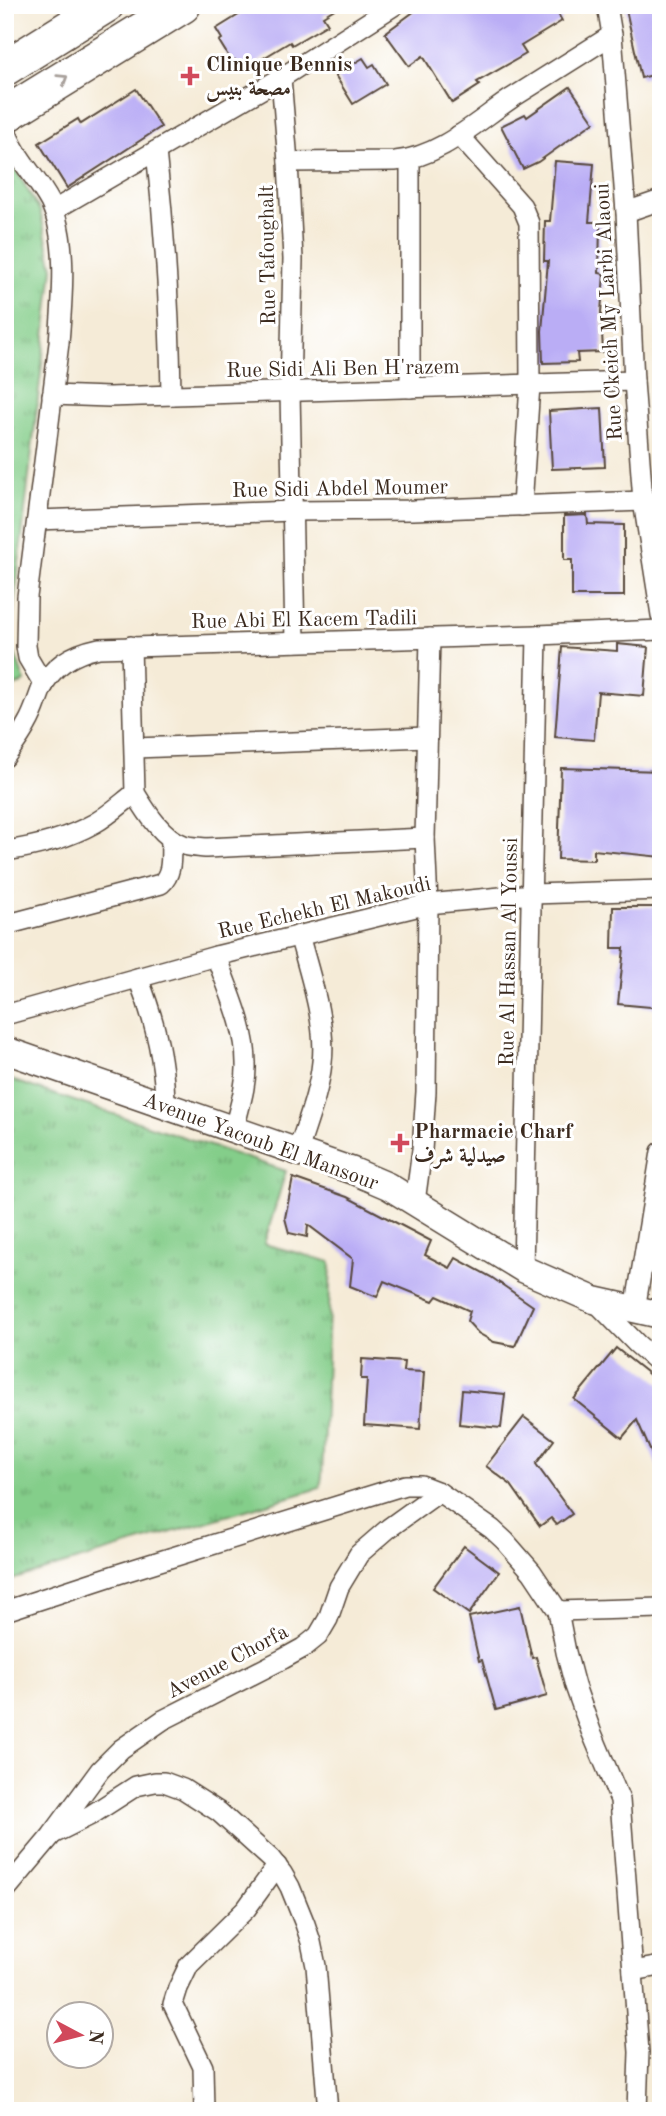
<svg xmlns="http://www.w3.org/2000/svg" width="666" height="2116" font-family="'Old Standard TT',Amiri,serif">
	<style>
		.grass { fill: url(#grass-tufts); stroke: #607c54; stroke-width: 2 }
		.building { fill: #baadf5 }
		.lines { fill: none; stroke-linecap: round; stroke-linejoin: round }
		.street-casing { stroke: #57473a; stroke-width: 22 }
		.secondary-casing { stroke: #57473a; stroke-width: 29 }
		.highway-casing { stroke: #57473a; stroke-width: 38 }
		.street { stroke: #fff; stroke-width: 19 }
		.secondary { stroke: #fff; stroke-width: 26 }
		.highway { stroke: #fff; stroke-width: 35 }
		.oneway { stroke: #a79f9a }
		.poi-dot { fill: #d1495b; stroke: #fff; stroke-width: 2.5 }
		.labels { text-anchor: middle; stroke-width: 6; stroke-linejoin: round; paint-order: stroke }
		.poi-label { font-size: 21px; font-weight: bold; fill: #3b2a1e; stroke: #fff; text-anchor: start }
		.street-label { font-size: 21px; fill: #3b2a1e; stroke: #fff }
	</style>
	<defs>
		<pattern id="grass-tufts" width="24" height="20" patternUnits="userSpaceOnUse" patternTransform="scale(1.75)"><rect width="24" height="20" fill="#84ce8a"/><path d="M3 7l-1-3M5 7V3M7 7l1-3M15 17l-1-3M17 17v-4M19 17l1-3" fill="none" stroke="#6da770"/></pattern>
	</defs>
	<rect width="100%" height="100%" fill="#fff"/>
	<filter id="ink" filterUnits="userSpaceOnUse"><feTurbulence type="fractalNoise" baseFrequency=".0143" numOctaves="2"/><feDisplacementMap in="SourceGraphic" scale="14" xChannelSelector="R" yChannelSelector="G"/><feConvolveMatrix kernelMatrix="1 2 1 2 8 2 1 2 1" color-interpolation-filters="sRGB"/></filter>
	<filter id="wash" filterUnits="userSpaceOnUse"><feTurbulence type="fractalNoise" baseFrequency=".00686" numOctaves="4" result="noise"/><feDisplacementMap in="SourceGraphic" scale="28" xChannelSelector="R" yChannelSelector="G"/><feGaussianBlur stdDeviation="1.57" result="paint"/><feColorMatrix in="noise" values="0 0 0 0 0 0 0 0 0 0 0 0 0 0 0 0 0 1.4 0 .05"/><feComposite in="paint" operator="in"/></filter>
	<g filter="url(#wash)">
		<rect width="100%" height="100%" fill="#f5ebd7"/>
		<g class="grass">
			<path d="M8 157 40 211 53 268 10 640 25 682 5 691V159Z"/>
			<path d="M5 1078 286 1171 264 1244 331 1262 322 1476 320 1488 5 1582Z"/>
		</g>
		<g id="blocks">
			<g class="building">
				<path d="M264 5H341L323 16 328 24 292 45 290 42 242 71 235 60 232 62 219 41 222 39 216 29 250 8 252 12Z"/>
				<path d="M423 5H553L562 21 521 46 526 54 477 82 480 85 452 103 423 56 409 66 385 33Z"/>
				<path d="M625 5H661V73L641 78Z"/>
				<path d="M363 58 369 67 374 64 386 84 353 104 335 75Z"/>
				<path d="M570 87 594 122 538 162 523 169 501 126 525 114 527 117Z"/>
				<path d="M136 89 161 127 67 188 39 143 78 119 81 124Z"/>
				<path d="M555 161 594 164 589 222H600L599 273 604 274 601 312 603 352 577 353 578 362 543 363 542 331 548 261H544L545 221H550Z"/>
				<path d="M602 408 605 467 552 469 549 411Z"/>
				<path d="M587 515 588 524 624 525V596H572V560H564V516Z"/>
				<path d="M617 644 648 647 644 696 598 692 594 740 555 737 562 647 617 651Z"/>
				<path d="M561 768 661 771V857L594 850V860L558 859Z"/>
				<path d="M613 907H661V1008L618 1004 624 948H612Z"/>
				<path d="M293 1178 347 1197 431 1241 425 1255 450 1268 456 1258 491 1277 533 1306 515 1346 494 1342 478 1333 467 1321 470 1311 437 1296 433 1301 384 1281 377 1297 350 1286 353 1259 308 1225 307 1237 289 1233 285 1218Z"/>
				<path d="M616 1348 661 1384V1475L637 1420 622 1438 574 1399Z"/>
				<path d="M362 1359 404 1362 403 1371 424 1372 420 1429 364 1425 367 1379H361Z"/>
				<path d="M462 1390 505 1394 501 1428 459 1424Z"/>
				<path d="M524 1417 554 1440 536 1464 572 1514 557 1525 551 1518 540 1526 511 1485 486 1466Z"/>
				<path d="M464 1546 499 1572 469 1614 433 1588Z"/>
				<path d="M520 1606 532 1658 536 1657 547 1696 496 1710 482 1660 479 1661 469 1617Z"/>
			</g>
		</g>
	</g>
	<g filter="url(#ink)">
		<use href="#blocks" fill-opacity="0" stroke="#57473a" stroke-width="2"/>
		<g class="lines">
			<defs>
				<g id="street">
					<path d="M607 5 612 35 626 212 634 381 643 501 661 615"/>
					<path d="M281 78 288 162 293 259 290 392 295 642"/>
					<path d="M5 127C13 155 36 176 50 202 69 240 62 301 59 343L27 597 26 646 28 658 44 685"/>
					<path d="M459 135 522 206 529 223 530 385 522 506"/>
					<path d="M156 151C165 232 170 313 171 395"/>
					<path d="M410 160V388"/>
					<path d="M288 162 395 161C440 157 476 122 512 98 545 77 579 56 612 35"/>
					<path d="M54 210 281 78 395 5"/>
					<path d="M626 212 661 200"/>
					<path d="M52 395 109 397 634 381"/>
					<path d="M37 520 293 511 413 510 643 501"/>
					<path d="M131 646 135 793C146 811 162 838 184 845 190 847 199 847 206 848L425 838"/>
					<path d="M135 748 427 737"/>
					<path d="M5 757C13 746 21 736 27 724 34 713 37 700 42 688 53 664 75 653 99 648L537 635 661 630"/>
					<path d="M5 851C35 847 68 838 95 823 109 815 122 803 135 793"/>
					<path d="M5 925 161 884C174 872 170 855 171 839"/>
					<path d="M216 956C228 990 246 1027 246 1063 247 1085 239 1108 234 1129"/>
					<path d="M138 978C155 1020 165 1062 165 1107"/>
					<path d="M5 1015 216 956 428 904 532 894 661 890"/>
					<path d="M298 1151C307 1122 319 1093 322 1062 327 1025 309 972 299 935"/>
					<path d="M415 1202 422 1150 426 1092 428 904 425 838 430 638"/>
					<path d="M523 1269 537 635"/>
					<path d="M594 1300 637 1344 661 1365"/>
					<path d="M635 1310 661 1152"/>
					<path d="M5 1611 118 1574 405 1485H421L439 1492 492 1529 505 1541 532 1572 558 1611 566 1652 575 1686 591 1731 620 1800 639 2052 637 2111"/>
					<path d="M558 1611 661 1608"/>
					<path d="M53 1834 91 1815 136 1786 155 1782H164L183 1789 219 1812 271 1859 282 1873 290 1887 305 1924 311 1942 316 1966 328 2111"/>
					<path d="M5 1891 52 1835 100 1770 121 1749 163 1720 283 1659 303 1648 318 1636 328 1619 339 1587 359 1554 389 1528 439 1492"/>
					<path d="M633 1971 661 1966"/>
					<path d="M204 2111 203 2067 173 2004 178 1988 189 1965 246 1909 277 1866"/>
				</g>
				<path id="secondary" d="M5 1050 353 1171 388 1186 523 1269 594 1300 661 1315"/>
				<g id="highway">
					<path d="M5 68 106 5"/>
					<path d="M5 115 183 5"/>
				</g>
			</defs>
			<use href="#street" class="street-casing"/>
			<use href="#secondary" class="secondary-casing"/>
			<use href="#highway" class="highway-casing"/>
			<use href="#street" class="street"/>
			<use href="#secondary" class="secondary"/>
			<use href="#highway" class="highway"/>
		</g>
		<defs><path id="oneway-chevron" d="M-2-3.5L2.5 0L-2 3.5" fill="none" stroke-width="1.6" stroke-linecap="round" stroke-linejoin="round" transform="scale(1.75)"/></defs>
		<use class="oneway" href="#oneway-chevron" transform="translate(63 79) rotate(-32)"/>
	</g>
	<g class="poi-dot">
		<path d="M186.5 65.5h7v7h7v7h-7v7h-7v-7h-7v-7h7z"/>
		<path d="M396.5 1132.5h7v7h7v7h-7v7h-7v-7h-7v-7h7z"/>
	</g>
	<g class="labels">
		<g class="poi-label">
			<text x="206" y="71">Clinique Bennis<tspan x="206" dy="24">مصحة بنيس</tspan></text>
			<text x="414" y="1138">Pharmacie Charf<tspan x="414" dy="24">صيدلية شرف</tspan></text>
		</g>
		<g class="street-label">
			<text transform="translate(267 255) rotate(-91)" y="7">Rue Tafoughalt</text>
			<text transform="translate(608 312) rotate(-93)" y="7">Rue Ckeich My Larbi Alaoui</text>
			<text transform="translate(343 368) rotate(-1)" y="7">Rue Sidi Ali Ben H'razem</text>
			<text transform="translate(340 488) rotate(-1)" y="7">Rue Sidi Abdel Moumer</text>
			<text transform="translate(304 619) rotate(-1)" y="7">Rue Abi El Kacem Tadili</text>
			<text transform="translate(324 907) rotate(-13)" y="7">Rue Echekh El Makoudi</text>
			<text transform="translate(508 952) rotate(-89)" y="7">Rue Al Hassan Al Youssi</text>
			<text transform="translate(261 1141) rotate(20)" y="7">Avenue Yacoub El Mansour</text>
			<text transform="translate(227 1661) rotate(-28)" y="7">Avenue Chorfa</text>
		</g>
	</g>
	<rect width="666" height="2116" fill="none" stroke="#fff" stroke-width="28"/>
	<g transform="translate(80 2035) rotate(97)"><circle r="33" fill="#ffffff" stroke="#b1aaa5" stroke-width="2"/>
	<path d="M0-5L12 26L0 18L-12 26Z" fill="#d1495b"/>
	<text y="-10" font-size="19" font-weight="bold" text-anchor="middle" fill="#3b2a1e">N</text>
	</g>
</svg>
